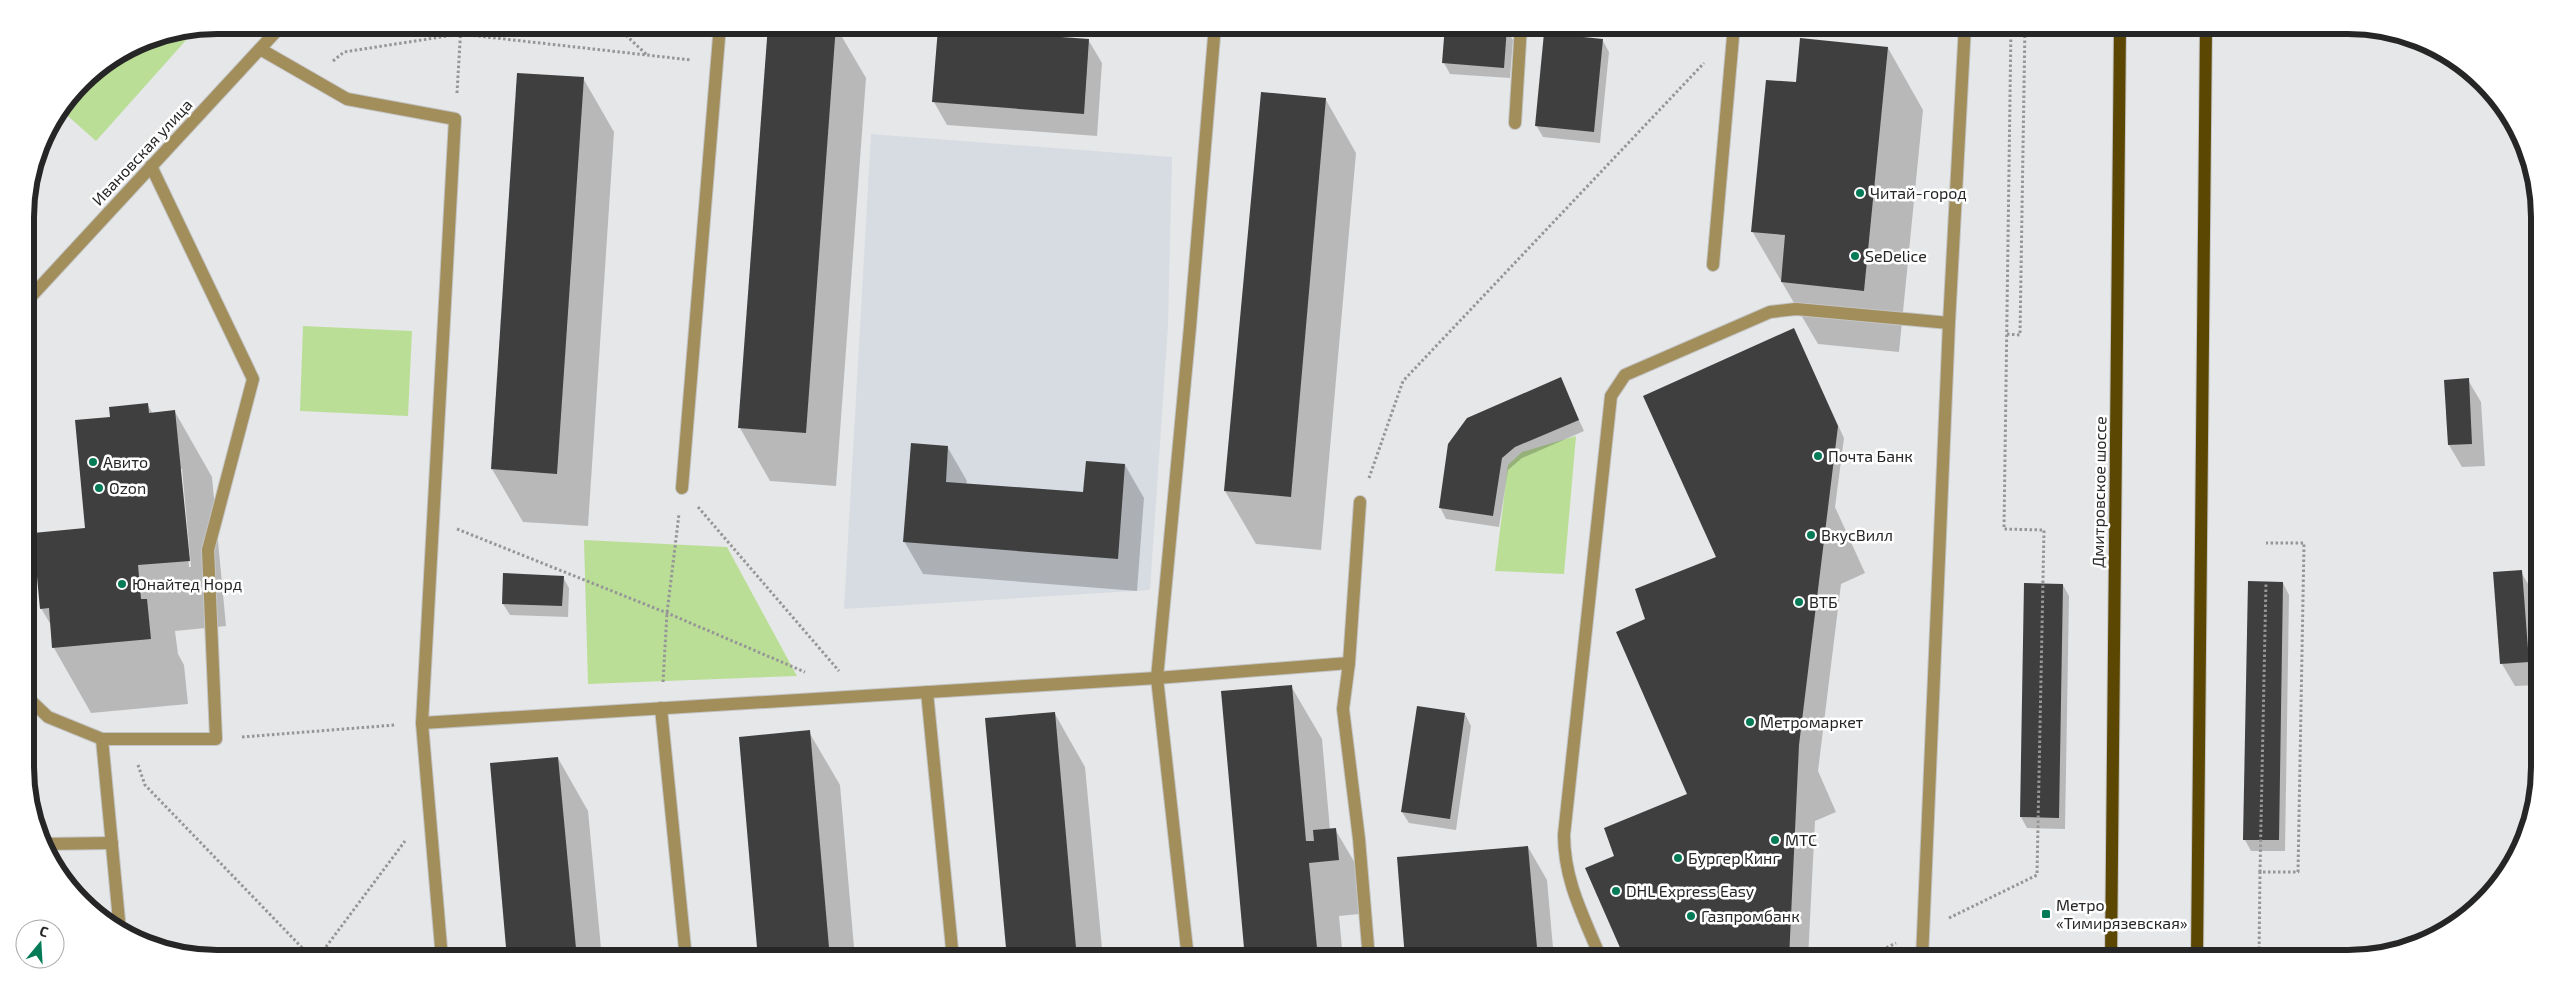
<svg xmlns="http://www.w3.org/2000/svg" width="2565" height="984" font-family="'Exo 2',sans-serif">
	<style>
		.built { fill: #d7dce3 }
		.green { fill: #bbde97 }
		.shadow { fill: #0003; fill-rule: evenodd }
		.building { fill: #3f3f40 }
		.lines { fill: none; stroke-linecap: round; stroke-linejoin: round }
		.service-casing { stroke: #c3c4c5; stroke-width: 14 }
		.tertiary-casing { stroke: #c3c4c5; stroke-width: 14 }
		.primary-casing { stroke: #c3c4c5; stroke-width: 14 }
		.path { stroke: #969697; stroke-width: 3; stroke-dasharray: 2.5 2.5; stroke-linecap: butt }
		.service { stroke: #a28e5b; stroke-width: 12 }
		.tertiary { stroke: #a28e5b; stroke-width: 12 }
		.primary { stroke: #5c4702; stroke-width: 12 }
		.poi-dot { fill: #047a56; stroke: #fff; stroke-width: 2 }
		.labels { text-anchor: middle; stroke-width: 5; stroke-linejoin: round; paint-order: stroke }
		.street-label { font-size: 16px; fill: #262626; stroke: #fff }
		.poi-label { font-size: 16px; fill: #262626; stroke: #fff; text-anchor: start }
		.rim { fill: none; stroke: #262626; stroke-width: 6 }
	</style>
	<rect width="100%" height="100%" fill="#e6e7e8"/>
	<path class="built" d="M871 134 1172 157 1168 326 1150 590 844 609Z"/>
	<g class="green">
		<path d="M196 29 96 141 61 110 90 73 144 40Z"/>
		<path d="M303 326 412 331 408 416 300 411Z"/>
		<path d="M1576 436 1564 574 1495 571 1508 465 1522 452Z"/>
		<path d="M584 540 727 547 797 676 588 684Z"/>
	</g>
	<g class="shadow">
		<path d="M770 25H835L866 78 836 486 770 481 740 428Z"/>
		<path d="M1447 25 1506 29 1513 40 1510 78 1450 74 1444 63Z"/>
		<path d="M1089 41 1102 63 1097 136 947 125 934 102Z"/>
		<path d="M1603 41 1609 52 1600 143 1543 137 1536 125Z"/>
		<path d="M1888 48 1923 110 1899 352 1818 344 1752 231 1797 84Z"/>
		<path d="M583 78 614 132 588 526 523 522 492 469Z"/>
		<path d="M1262 94 1326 100 1356 153 1321 550 1256 544 1225 491Z"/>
		<path d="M1794 330 1844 438 1835 507 1865 573 1841 584 1818 771 1836 812 1815 821 1808 959H1626L1615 857 1688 794 1647 620 1717 557Z"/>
		<path d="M1560 378 1584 431 1522 458 1508 470 1499 527 1446 519 1440 507Z"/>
		<path d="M2468 380 2481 402 2485 466 2462 467 2449 445Z"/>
		<path d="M147 404 153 414 175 412 212 477 226 626 175 631 178 654 184 665 188 704 91 713 54 648 52 627 41 608 86 529 111 418ZM180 469H182L191 567H189Z"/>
		<path d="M948 448 967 481 966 485 1085 494 1125 465 1144 498 1137 591 923 574 904 541Z"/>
		<path d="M2521 572 2534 594 2540 685 2515 686 2502 664Z"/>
		<path d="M563 577 569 588 568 617 510 615 503 604Z"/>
		<path d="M2283 583 2289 595 2285 851H2251L2245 840Z"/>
		<path d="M2063 585 2069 596 2065 829 2027 828 2021 817Z"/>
		<path d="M1291 686 1322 739 1330 830 1335 829 1366 882 1369 913 1339 916 1343 959H1247Z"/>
		<path d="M1055 714 1085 767 1103 959H1008Z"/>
		<path d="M1465 714 1471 726 1456 830 1409 823 1402 812Z"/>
		<path d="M809 732 840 785 855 959H759Z"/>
		<path d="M558 758 588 811 602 959H508Z"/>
		<path d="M1528 847 1547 880 1554 959H1407Z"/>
	</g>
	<g class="building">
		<path d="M768 25H836L806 433 738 428Z"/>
		<path d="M1445 25 1507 27 1504 68 1442 63Z"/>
		<path d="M938 28 1089 39 1084 114 932 102Z"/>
		<path d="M1544 33 1603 39 1594 132 1535 126Z"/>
		<path d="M1800 38 1888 47 1864 291 1781 282 1785 235 1751 232 1766 80 1796 82Z"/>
		<path d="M517 73 584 77 557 474 491 469Z"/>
		<path d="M1261 92 1326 98 1291 497 1224 491Z"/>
		<path d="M1794 328 1838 426 1799 745 1789 959H1625L1585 868 1614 856 1604 828 1687 794 1616 632 1645 619 1635 589 1716 557 1643 396Z"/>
		<path d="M1561 377 1579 420 1515 447 1502 458 1493 516 1439 508 1448 444 1467 418Z"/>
		<path d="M2469 378 2472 444 2448 445 2444 380Z"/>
		<path d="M148 403 149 413 175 410 190 561 138 565 141 599H147L151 639 52 648 49 608 40 609 33 533 85 528 75 420 110 417 109 407Z"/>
		<path d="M911 443 948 446 946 482 1083 492 1086 461 1125 464 1118 559 903 542Z"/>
		<path d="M2522 570 2529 662 2500 664 2493 572Z"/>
		<path d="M503 573 564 576 562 606 502 604Z"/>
		<path d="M2248 581 2283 582 2279 840H2243Z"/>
		<path d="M2024 583 2063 584 2059 818 2020 817Z"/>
		<path d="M1292 685 1306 841H1314L1313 830 1336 828 1339 860 1309 863 1318 959H1245L1221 691Z"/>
		<path d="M1417 706 1465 713 1450 819 1401 812Z"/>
		<path d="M1055 712 1077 959H1007L985 718Z"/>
		<path d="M810 730 830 959H758L739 737Z"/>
		<path d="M558 757 577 959H507L490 763Z"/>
		<path d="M1528 846 1538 959H1405L1397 857Z"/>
	</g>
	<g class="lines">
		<defs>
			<g id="service">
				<path d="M260 49 347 99 455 119 422 723 442 959"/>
				<path d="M1515 123 1521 25"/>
				<path d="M1713 265 1734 25"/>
				<path d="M682 488 720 25"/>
				<path d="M1360 502 1349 663 1343 709 1359 839 1369 959"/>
				<path d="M927 692 953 959"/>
				<path d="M28 698 48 717 102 739H216L208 550 253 379 151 166"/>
				<path d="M661 708 686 959"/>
				<path d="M422 723 1157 678 1349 663"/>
				<path d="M102 739 120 931"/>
				<path d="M42 844 112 843"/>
				<path d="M1188 959 1157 678 1190 327 1215 25"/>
				<path d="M1601 959C1584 917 1564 881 1564 835L1611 396 1625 375 1770 312 1796 309 1949 323"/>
				<path d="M1922 959 1949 323 1965 25"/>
			</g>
			<path id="tertiary" d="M26 302 282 25"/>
			<g id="primary">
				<path d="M2111 959 2120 25"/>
				<path d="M2197 959 2206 25"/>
			</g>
		</defs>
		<use href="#service" class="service-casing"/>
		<use href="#tertiary" class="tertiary-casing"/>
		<use href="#primary" class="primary-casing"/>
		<g class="path">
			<path d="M235 25 242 31"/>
			<path d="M615 25 647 55"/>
			<path d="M461 33 484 25"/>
			<path d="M333 61 344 52 460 34 691 60"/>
			<path d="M457 93 461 25"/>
			<path d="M2007 334 2020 335 2025 25"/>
			<path d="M1369 478 1403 381 1704 63"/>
			<path d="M698 507 839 671"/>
			<path d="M457 529 667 613 805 672"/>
			<path d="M663 682 667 613 679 514"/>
			<path d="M242 737 395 725"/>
			<path d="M138 765 145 785 313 959"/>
			<path d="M2260 872 2266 582"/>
			<path d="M1949 918 2037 875 2044 530 2004 529 2011 25"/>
			<path d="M317 959 405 841"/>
			<path d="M1864 959 1896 943"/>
			<path d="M2259 959 2260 872H2298L2304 543H2266"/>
		</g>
		<use href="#service" class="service"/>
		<use href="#tertiary" class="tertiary"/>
		<use href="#primary" class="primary"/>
	</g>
	<g class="poi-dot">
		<circle cx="1860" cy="193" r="5"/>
		<circle cx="1855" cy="256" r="5"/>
		<circle cx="1818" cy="456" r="5"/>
		<circle cx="93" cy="462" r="5"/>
		<circle cx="99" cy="488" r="5"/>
		<circle cx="1811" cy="535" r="5"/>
		<circle cx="122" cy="584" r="5"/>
		<circle cx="1799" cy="602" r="5"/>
		<circle cx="1750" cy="722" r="5"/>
		<circle cx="1775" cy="840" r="5"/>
		<circle cx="1678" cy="858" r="5"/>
		<circle cx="1616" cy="891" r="5"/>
		<rect x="2041" y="909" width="10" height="10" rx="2.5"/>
		<circle cx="1691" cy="916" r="5"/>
	</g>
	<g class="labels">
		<g class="street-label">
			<text transform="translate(142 152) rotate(-47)" y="6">Ивановская улица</text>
			<text transform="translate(2099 492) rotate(-89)" y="6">Дмитровское шоссе</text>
		</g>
		<g class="poi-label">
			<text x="1870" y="199">Читай-город</text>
			<text x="1865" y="262">SeDelice</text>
			<text x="1828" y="462">Почта Банк</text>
			<text x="103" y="468">Авито</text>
			<text x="109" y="494">Ozon</text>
			<text x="1821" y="541">ВкусВилл</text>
			<text x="132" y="590">Юнайтед Норд</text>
			<text x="1809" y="608">ВТБ</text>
			<text x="1760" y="728">Метромаркет</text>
			<text x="1785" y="846">МТС</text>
			<text x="1688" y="864">Бургер Кинг</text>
			<text x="1626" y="897">DHL Express Easy</text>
			<text x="2056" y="911">Метро<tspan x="2056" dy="18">«Тимирязевская»</tspan></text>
			<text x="1701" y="922">Газпромбанк</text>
		</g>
	</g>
	<path d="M0 0H2565V984H0ZM217 34H2348A183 183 0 0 1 2531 217V767A183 183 0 0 1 2348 950H217A183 183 0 0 1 34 767V217A183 183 0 0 1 217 34Z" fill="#fff" fill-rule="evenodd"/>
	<path class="rim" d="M217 34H2348A183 183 0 0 1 2531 217V767A183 183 0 0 1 2348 950H217A183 183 0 0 1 34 767V217A183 183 0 0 1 217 34Z"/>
	<g transform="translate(40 944) rotate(18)"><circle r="24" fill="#ffffff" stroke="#a8a8a8"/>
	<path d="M0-4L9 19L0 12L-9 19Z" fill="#047a56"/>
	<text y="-8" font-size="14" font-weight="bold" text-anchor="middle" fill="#262626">С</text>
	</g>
</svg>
